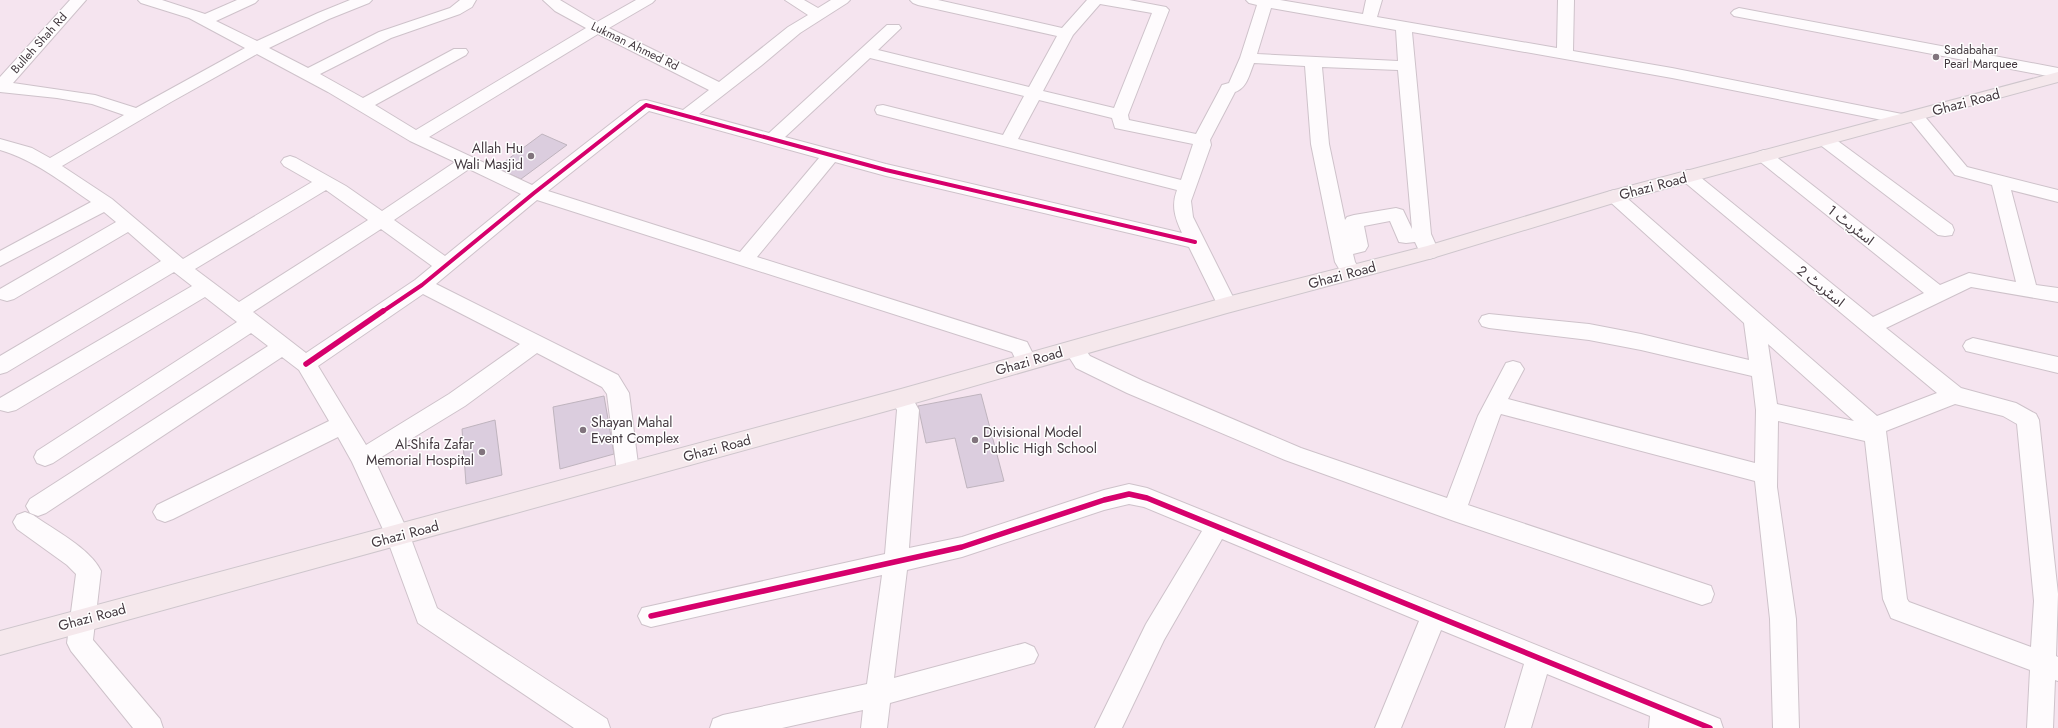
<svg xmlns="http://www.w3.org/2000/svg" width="2058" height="728" font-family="Jost,'Noto Sans Arabic',sans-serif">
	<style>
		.building { fill: #dbcdde; stroke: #bfb4be }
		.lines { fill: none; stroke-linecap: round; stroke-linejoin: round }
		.minor-casing { stroke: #cec2ca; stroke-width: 2 }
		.major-casing { stroke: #cec6cc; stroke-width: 2 }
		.minor { fill: #fefbfd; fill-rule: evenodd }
		.major { fill: #f5e8ec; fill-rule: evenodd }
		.cycleway-far1-casing { stroke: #fff; stroke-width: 6 }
		.cycleway-casing { stroke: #fff; stroke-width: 8 }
		.cycleway-far1 { stroke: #d6006c; stroke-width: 4 }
		.cycleway { stroke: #d6006c; stroke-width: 5.5 }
		.poi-dot { fill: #81747d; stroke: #fff; stroke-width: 1.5 }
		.labels { text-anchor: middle; stroke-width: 3; stroke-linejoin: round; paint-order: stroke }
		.far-street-label { font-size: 12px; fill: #43383f; stroke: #fff }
		.far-poi-label { font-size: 12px; fill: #43383f; stroke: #fff; text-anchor: start }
		.street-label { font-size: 14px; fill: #43383f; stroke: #fff }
		.poi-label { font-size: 14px; fill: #43383f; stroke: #fff; text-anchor: end }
	</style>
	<rect width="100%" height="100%" fill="#f5e4ef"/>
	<g class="building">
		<path d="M542 134 567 145 521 179 496 168Z"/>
		<path d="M981 394 1004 481 967 488 955 438 926 443 918 406Z"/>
		<path d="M604 396 614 454 560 469 553 407Z"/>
		<path d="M495 420 502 475 466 484 462 429Z"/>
	</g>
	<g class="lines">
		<defs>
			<g id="minor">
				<path d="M70 0H86L13 83 95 95 136 108 245 48 189 18 141 3 138 0H162L205 14 237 0H258L255 3 216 21 257 41 318 13 350 0H372L369 3 329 19 269 48 308 68 379 32 450 8 460 0H476L472 7 460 14 391 38 320 74 363 98 454 49H466L468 52 466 55 375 105 416 130 586 28 555 11 543 0H560L597 22 636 0H655L652 3 609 28 719 82 788 27 808 15 785 0H804L818 8 831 0H850L847 3 800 33 762 65 699 114 769 133 887 25H899L901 28 878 50 1029 87 1057 36 918 5 913 3 910 0H938L1062 28 1087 0H1129L1166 7 1169 10 1128 115 1129 120 1196 134 1220 89 1222 85 1229 83 1240 58 1257 5 1249 3 1246 0H1280L1363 14 1366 0H1382L1377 17 1557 48 1558 0H1574L1573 51 1672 68 1907 115 1909 112 1915 111 1921 112 1967 167 2058 190V202L2011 190 2036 285 2058 288V302L1971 287 1886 328 1961 388 2016 403 2036 414 2039 420 2058 594 2056 656 2058 657V681L2055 680 2053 728H2027L2030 670 1891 618 1883 599 1865 441 1778 421 1777 487 1796 619 1799 728H1773L1770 619 1755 481 1501 414 1500 416 1468 505 1711 586 1714 594 1711 602 1702 605 1454 521 1285 460 1127 393 1076 368 1064 349 1067 344 1074 341 1081 344 1090 356 1143 381 1301 448 1447 498 1478 416 1506 363 1513 361 1520 363 1524 369 1508 399 1755 463 1756 410 1752 376 1641 350 1589 340 1489 328 1482 326 1479 321 1482 316 1489 314 1589 324 1641 334 1749 360 1744 323 1608 200 1605 196 1608 192 1614 190 1620 192 1877 416 1937 393 1682 180 1679 176 1682 172 1688 170 1694 172 1873 317 1924 293 1758 160 1755 156 1758 152 1764 150 1770 152 1940 285 1969 273 2016 282 1992 185 1955 175 1910 120 1902 124 1672 78 1412 32 1431 234 1439 252 1436 257 1429 259 1422 257 1415 242 1406 243 1399 242 1390 221 1364 226 1368 246 1365 251 1353 254 1355 262 1361 272 1358 277 1351 279 1344 277 1335 262 1311 144 1305 66 1254 63C1249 75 1247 88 1235 92L1210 140 1211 145 1191 201 1193 217 1237 305 1234 310 1227 312 1220 310 1189 247 886 176 835 162 757 257 1027 342 1037 362 1034 368 1027 370 1020 368 1012 352 537 200 436 284 618 375 629 393 639 472 636 479 628 481 620 479 617 472 607 394 602 387 537 353 465 406 375 461 410 536 437 608 607 719 610 728H574L418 623 386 536 352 462 338 437 173 519 165 522 157 519 153 512 157 505 329 421 299 370 282 357 46 513 38 516 30 513 26 506 30 499 268 346 251 333 53 463 45 466 37 463 34 457 37 451 237 322 205 297 16 410 8 412 0 410V398L192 286 174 272 7 372 0 374V356L161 261 128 232 14 299 7 301 0 299V289L116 222 104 212 0 266V251L91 202C62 182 34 160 0 150V139L32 148 50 158 124 115 92 104 57 98 0 92V77ZM1100 4 1152 13 1114 108 1043 91 1073 35ZM1271 8 1396 30 1398 61 1257 54ZM598 34 709 90 683 110 646 100 640 101 532 185 429 137ZM257 54 328 92 410 141 455 162 382 211 346 186 296 158 290 156 284 158 281 162 284 166 312 182 183 259 112 199 62 166 171 102ZM870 58 1024 96 1003 135 883 105 877 106 875 110 877 114 1177 190C1171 206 1175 218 1182 233L886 164 785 137ZM1322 67 1398 70 1412 229 1403 210 1396 208 1354 215 1347 217 1345 220 1329 144ZM1039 100 1112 118 1115 128 1193 144 1181 180 1018 139ZM649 111 819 158 740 252 548 191ZM469 169 521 194 445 256 394 220ZM326 190 368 220 239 302 195 269ZM381 229 432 266 415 280 306 353 253 312ZM423 294 520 344 449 394 366 445 318 366ZM1768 344 1854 421 1777 404ZM1955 404 2003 416 2017 424 2034 601 2031 647 1909 602 1907 599 1886 431Z"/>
				<path d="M1739 8 2058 68V78L1734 16 1731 13 1734 10Z"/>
				<path d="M1825 135 1831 136 1952 225 1954 230 1952 235 1945 236 1938 235 1819 144 1816 140 1819 136Z"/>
				<path d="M1973 338 2058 357V373L1966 351 1963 346 1966 341Z"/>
				<path d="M901 390 909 392 919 410 909 548 962 537 1104 490 1129 484 1147 488 1720 719 1723 728H1649L1650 716 1547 674 1531 728H1505L1524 664 1441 630 1401 728H1375L1419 621 1222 539 1164 640 1122 728H1095L1146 624 1202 531 1144 507 1129 504 1104 510 962 557 907 570 894 678 1025 643 1034 647 1038 655 1034 663 890 703 887 728H861L863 710 782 728H710L713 719 723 715 867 684 882 575 651 627 642 624 638 616 642 608 885 554 897 410 890 398 893 392Z"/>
				<path d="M25 512 33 515C54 530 90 548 101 571L93 640 160 719 163 728H133L71 651 67 643 76 574 67 565 17 529 13 522 17 515Z"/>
			</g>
			<path id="major" d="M2058 72V82L1620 201 1429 259 1227 313 901 407 0 655V631L901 389 1227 297 1427 246 1607 192Z"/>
		</defs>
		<use href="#minor" class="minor-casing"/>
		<use href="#major" class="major-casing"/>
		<use href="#minor" class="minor"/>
		<use href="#major" class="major"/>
		<defs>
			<path id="cycleway-far1" d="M382 312 422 285 534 193 646 105 886 170 1195 242"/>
			<g id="cycleway">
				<path d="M306 364 383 311"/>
				<path d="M651 616 962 547 1104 500 1129 494 1147 498 1710 728"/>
			</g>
		</defs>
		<use href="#cycleway-far1" class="cycleway-far1-casing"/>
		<use href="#cycleway" class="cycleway-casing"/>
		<use href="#cycleway-far1" class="cycleway-far1"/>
		<use href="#cycleway" class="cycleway"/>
	</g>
	<g class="poi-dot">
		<circle cx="1936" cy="57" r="4"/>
		<circle cx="531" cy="156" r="4"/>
		<circle cx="583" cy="430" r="4"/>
		<circle cx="975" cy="440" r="4"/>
		<circle cx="482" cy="452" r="4"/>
	</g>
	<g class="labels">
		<g class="far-street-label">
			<text transform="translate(39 43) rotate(-48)" y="4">Bulleh Shah Rd</text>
			<text transform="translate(635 46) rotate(26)" y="4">Lukman Ahmed Rd</text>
		</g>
		<g class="far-poi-label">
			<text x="1944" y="54">Sadabahar<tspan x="1944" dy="14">Pearl Marquee</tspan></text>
		</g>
		<g class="street-label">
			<text transform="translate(1966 102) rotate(-15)" y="5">Ghazi Road</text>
			<text transform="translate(1653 186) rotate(-15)" y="5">Ghazi Road</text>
			<text transform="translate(1851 225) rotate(38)" y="5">اسٹریٹ 1</text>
			<text transform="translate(1342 275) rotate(-15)" y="5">Ghazi Road</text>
			<text transform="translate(1821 286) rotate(39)" y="5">اسٹریٹ 2</text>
			<text transform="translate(1029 361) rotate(-16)" y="5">Ghazi Road</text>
			<text transform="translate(717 448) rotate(-15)" y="5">Ghazi Road</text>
			<text transform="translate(405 534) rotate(-15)" y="5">Ghazi Road</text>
			<text transform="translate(92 617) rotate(-15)" y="5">Ghazi Road</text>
		</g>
		<g class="poi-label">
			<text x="523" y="153">Allah Hu<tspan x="523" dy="16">Wali Masjid</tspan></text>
			<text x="591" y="427" text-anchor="start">Shayan Mahal<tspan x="591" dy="16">Event Complex</tspan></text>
			<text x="983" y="437" text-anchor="start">Divisional Model<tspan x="983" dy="16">Public High School</tspan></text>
			<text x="474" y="449">Al-Shifa Zafar<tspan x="474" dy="16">Memorial Hospital</tspan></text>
		</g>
	</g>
</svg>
